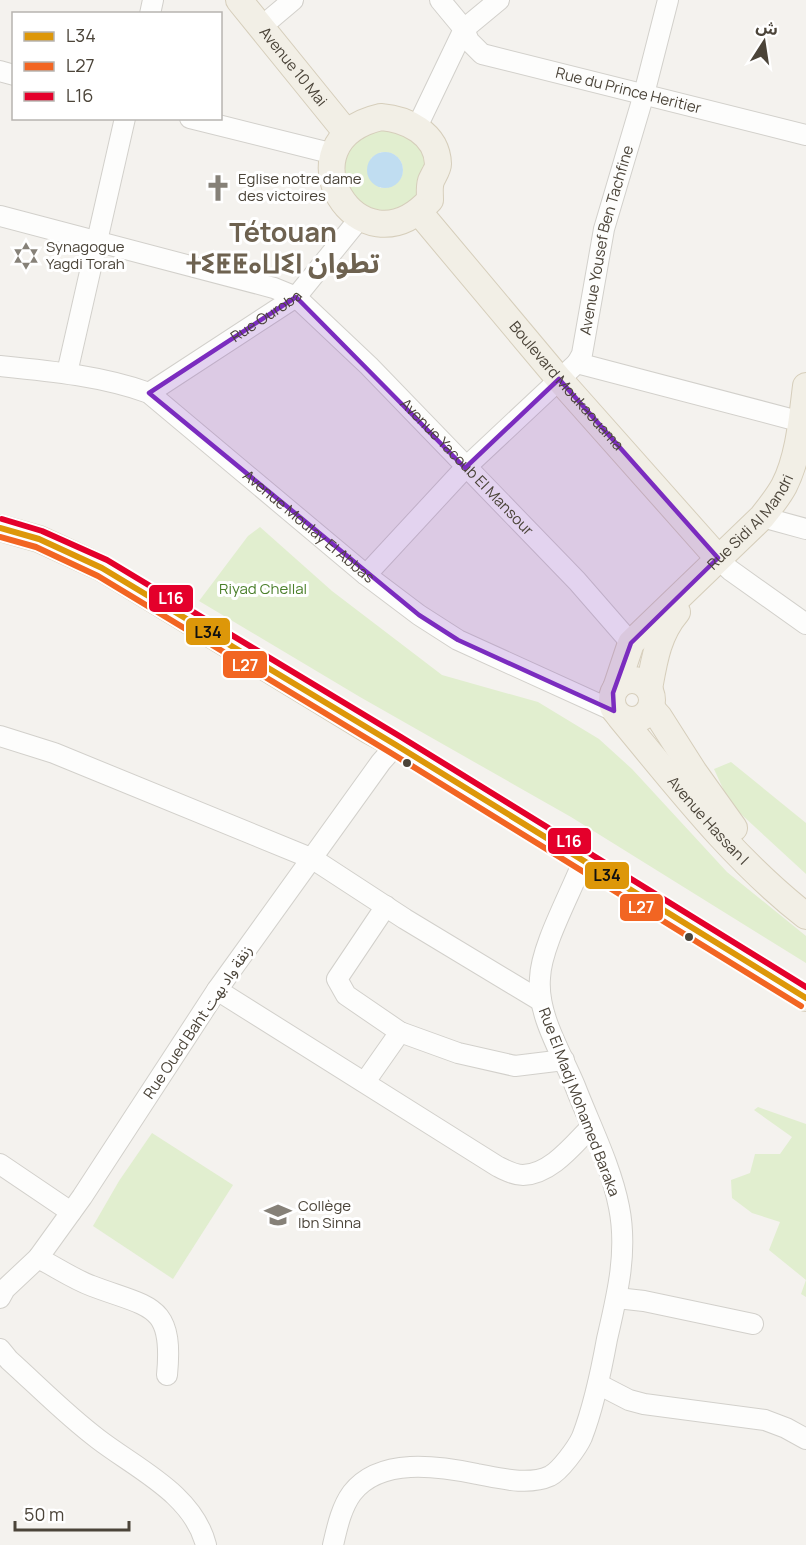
<svg xmlns="http://www.w3.org/2000/svg" width="806" height="1545" font-family="Manrope,'Noto Sans Arabic','Noto Sans Tifinagh',sans-serif">
	<style>
		.green { fill: #e1eecf; fill-rule: evenodd }
		.water { fill: #c0ddf1 }
		.lines { fill: none; stroke-linecap: round; stroke-linejoin: round }
		.minor-casing { stroke: #d2d0cb; stroke-width: 22 }
		.major-casing { stroke: #d6cebb; stroke-width: 28 }
		.minor { stroke: #fdfdfc; stroke-width: 20 }
		.major { stroke: #f2efe6; stroke-width: 26 }
		.bus-1-casing { stroke: #fff; stroke-width: 10 }
		.bus-2-casing { stroke: #fff; stroke-width: 10 }
		.bus-3-casing { stroke: #fff; stroke-width: 10 }
		.bus-1 { stroke: #dd9709; stroke-width: 6 }
		.bus-2 { stroke: #f26522; stroke-width: 6 }
		.bus-3 { stroke: #e4002b; stroke-width: 6 }
		.marked { fill: #7b2cbf; fill-opacity: 0.2; stroke: #7b2cbf; stroke-width: 4.5; stroke-linejoin: round }
		.bus-dot { fill: #4b4439; stroke: #fff; stroke-width: 2 }
		.labels { text-anchor: middle; stroke-width: 6; stroke-linejoin: round; paint-order: stroke }
		.street-label { font-size: 15px; fill: #4b4439; stroke: #fff }
		.poi-label { font-size: 15px; fill: #4b4439; stroke: #fff; text-anchor: start }
		.park-label { font-size: 15px; fill: #4a7f2a; stroke: #fff }
		.town-label { font-size: 27px; font-weight: bold; fill: #6e6250; stroke: #fff }
		.line-badge { stroke: #fff; stroke-width: 2 }
		.badge-label { font-size: 16px; text-anchor: middle; font-weight: bold; fill: #fff }
		.pale-badge-label { font-size: 16px; text-anchor: middle; font-weight: bold; fill: #111 }
	</style>
	<rect width="100%" height="100%" fill="#f4f2ee"/>
	<g class="green">
		<path d="M389 129C396 133 408 135 414 141 429 157 429 184 413 199 405 207 394 211 383 210 330 206 331 132 389 129ZM381 152C410 150 411 189 380 188L371 158Z"/>
		<path d="M260 527 332 591 442 675 538 702 599 739 632 769 727 872 806 936V963L571 817 360 697 199 601 248 536Z"/>
		<path d="M731 762 806 823V874L730 804 714 769Z"/>
		<path d="M758 1107 806 1124V1297L801 1294 806 1280 769 1250 780 1222 752 1213 732 1198 731 1180 750 1173 755 1154H780L792 1137 754 1110Z"/>
		<path d="M152 1133 233 1185 173 1279 93 1226 119 1181Z"/>
	</g>
	<circle class="water" cx="385" cy="170" r="18"/>
	<g class="lines">
		<defs>
			<g id="minor">
				<path id="s1" d="M440 0 464 29 469 41 482 54 806 135"/>
				<path d="M150 14 153 0"/>
				<path d="M261 27 293 0"/>
				<path d="M0 71 14 75"/>
				<path d="M190 118 334 154"/>
				<path d="M417 127 464 29 499 0"/>
				<path id="s2" d="M0 216 274 288 296 297 369 366 577 581 631 643"/>
				<path d="M577 363 806 423"/>
				<path id="s3" d="M0 366C50 371 102 376 149 393L366 575 419 615 458 640 614 711"/>
				<path d="M67 373 125 118"/>
				<path id="s4" d="M149 393 296 297 360 218"/>
				<path d="M762 517 806 529"/>
				<path d="M718 558 730 570 806 624"/>
				<path id="s5" d="M366 575 465 468 577 363 582 354 604 229 644 94 668 0"/>
				<path d="M0 736 54 753 313 859 405 919 541 1001"/>
				<path d="M386 906 337 979 346 995 400 1032 458 1053 515 1066 564 1060"/>
				<path d="M217 990 497 1166C505 1170 514 1175 523 1175 551 1174 573 1145 591 1127"/>
				<path d="M363 1081 367 1079 400 1032"/>
				<path d="M0 1164 71 1212"/>
				<path d="M38 1258C56 1267 73 1279 92 1286 150 1308 174 1303 167 1375"/>
				<path d="M0 1298 5 1289 38 1258 82 1197 217 990 381 762 396 745"/>
				<path d="M617 1298 644 1301 753 1324"/>
				<path d="M0 1349 9 1360C38 1386 66 1415 98 1439 137 1469 193 1494 206 1545"/>
				<path d="M598 1384 629 1400 644 1404 765 1420 786 1428 806 1439"/>
				<path d="M333 1545C337 1528 341 1508 352 1493 380 1457 438 1466 477 1474 499 1478 528 1486 550 1476 560 1471 577 1448 582 1437 594 1406 601 1372 607 1339 617 1296 628 1252 619 1207 611 1166 590 1125 575 1086 561 1052 537 1015 540 978 541 946 571 893 583 861"/>
			</g>
			<g id="major">
				<path id="s6" d="M239 0 346 132"/>
				<path d="M381 117C406 119 437 133 438 164 438 169 433 176 431 181 429 187 430 194 430 200 359 278 277 141 381 117Z"/>
				<path id="s7" d="M419 212 559 379 718 558"/>
				<path d="M0 528 39 539 102 568 370 731 396 745 806 998"/>
				<circle cx="632" cy="700" r="20"/>
				<path id="s8" d="M616 688 631 643 762 517C770 507 778 497 784 486 799 457 802 418 806 386"/>
				<path d="M649 689C654 661 658 634 677 612"/>
				<path d="M651 708 659 717 694 772 734 828"/>
				<path id="s9" d="M620 717C678 787 734 860 806 916"/>
			</g>
		</defs>
		<use href="#minor" class="minor-casing"/>
		<use href="#major" class="major-casing"/>
		<use href="#minor" class="minor"/>
		<use href="#major" class="major"/>
		<defs>
			<path id="bus-1" d="M0 528 39 539 102 568 396 745 806 998"/>
			<path id="bus-2" d="M0 537 36 547 98 576 391 753 801 1006"/>
			<path id="bus-3" d="M2 519 42 531 107 560 401 737 806 987"/>
		</defs>
		<use href="#bus-1" class="bus-1-casing"/>
		<use href="#bus-2" class="bus-2-casing"/>
		<use href="#bus-3" class="bus-3-casing"/>
		<use href="#bus-1" class="bus-1"/>
		<use href="#bus-2" class="bus-2"/>
		<use href="#bus-3" class="bus-3"/>
	</g>
	<path class="marked" d="M296 297 465 468 559 379 718 558 631 643 613 693 614 711 458 640 419 615 149 393Z"/>
	<defs>
		<symbol id="church-bare" viewBox="-9 -9 18 18"><path d="M-1.2-6h2.4v3.5h3.3v2.4h-3.3V6h-2.4V-.1h-3.3v-2.4h3.3Z" fill="#868178" stroke="#fff" stroke-width="2.5" paint-order="stroke"/></symbol>
		<symbol id="synagogue-bare" viewBox="-9 -9 18 18"><path d="M0-6.5L5.6 3.2H-5.6ZM0 6.5L5.6-3.2H-5.6Z" fill="#868178" stroke="#fff" stroke-width="2.5" paint-order="stroke"/></symbol>
		<symbol id="university-bare" viewBox="-9 -9 18 18"><path d="M0-5L7-2L0 1L-7-2ZM-4 1L0 2.5L4 1V4Q0 6-4 4Z" fill="#868178" stroke="#fff" stroke-width="2.5" paint-order="stroke"/></symbol>
	</defs>
	<g fill-rule="evenodd">
		<use href="#church-bare" x="199" y="169" width="38" height="38"/>
		<use href="#synagogue-bare" x="7" y="237" width="38" height="38"/>
		<use href="#university-bare" x="259" y="1196" width="38" height="38"/>
	</g>
	<g class="bus-dot">
		<circle cx="407" cy="763" r="5"/>
		<circle cx="689" cy="937" r="5"/>
	</g>
	<g class="labels">
		<g class="street-label">
			<text dy="5" stroke="none"><textPath href="#s6" startOffset="86">Avenue 10 Mai</textPath></text>
			<text dy="5" stroke="none"><textPath href="#s1" startOffset="220">Rue du Prince Heritier</textPath></text>
			<text dy="5" stroke="none"><textPath href="#s5" startOffset="426">Avenue Yousef Ben Tachfine</textPath></text>
			<text dy="5" stroke="none"><textPath href="#s4" startOffset="140">Rue Ouroba</textPath></text>
			<text dy="5" stroke="none"><textPath href="#s7" startOffset="228">Boulevard Moukaouama</textPath></text>
			<text dy="5" stroke="none"><textPath href="#s2" startOffset="548">Avenue Yacoub El Mansour</textPath></text>
			<text dy="5" stroke="none"><textPath href="#s8" startOffset="218">Rue Sidi Al Mandri</textPath></text>
			<text dy="5" stroke="none"><textPath href="#s3" startOffset="360">Avenue Moulay El Abbas</textPath></text>
			<text dy="5" stroke="none"><textPath href="#s9" startOffset="136">Avenue Hassan I</textPath></text>
			<text transform="translate(198 1022) rotate(-56)" y="5">Rue Oued Baht زنقة واد بهت</text>
			<text transform="translate(579 1102) rotate(69)" y="5">Rue El Madj Mohamed Baraka</text>
		</g>
		<g class="poi-label">
			<text x="238" y="184">Eglise notre dame<tspan x="238" dy="17">des victoires</tspan></text>
			<text x="46" y="252">Synagogue<tspan x="46" dy="17">Yagdi Torah</tspan></text>
			<text x="298" y="1211">Collège<tspan x="298" dy="17">Ibn Sinna</tspan></text>
		</g>
		<g class="park-label">
			<text x="263" y="594">Riyad Chellal</text>
		</g>
		<g class="town-label">
			<text x="283" y="242">Tétouan<tspan x="283" dy="31">ⵜⵉⵟⵟⴰⵡⵉⵏ تطوان</tspan></text>
		</g>
	</g>
	<g class="line-badge">
		<rect x="148" y="584" width="46" height="29" rx="6" fill="#e4002b"/>
		<rect x="185" y="617" width="46" height="29" rx="6" fill="#dd9709"/>
		<rect x="222" y="650" width="46" height="29" rx="6" fill="#f26522"/>
		<rect x="547" y="827" width="45" height="28" rx="6" fill="#e4002b"/>
		<rect x="584" y="861" width="46" height="29" rx="6" fill="#dd9709"/>
		<rect x="619" y="893" width="45" height="29" rx="6" fill="#f26522"/>
	</g>
	<g class="badge-label">
		<text x="171" y="604">L16</text>
		<text x="245" y="671">L27</text>
		<text x="569" y="847">L16</text>
		<text x="641" y="913">L27</text>
	</g>
	<g class="pale-badge-label">
		<text x="208" y="638">L34</text>
		<text x="607" y="881">L34</text>
	</g>
	<rect x="12" y="12" width="210" height="108" fill="#ffffff" stroke="#b7b4b0" stroke-width="1.5"/>
	<rect x="24" y="32" width="30" height="9" fill="#dd9709" stroke="#b7b4b0" stroke-width="1.5"/>
	<text x="66" y="42" font-size="18" fill="#4b4439">L34</text>
	<rect x="24" y="62" width="30" height="9" fill="#f26522" stroke="#b7b4b0" stroke-width="1.5"/>
	<text x="66" y="72" font-size="18" fill="#4b4439">L27</text>
	<rect x="24" y="92" width="30" height="9" fill="#e4002b" stroke="#b7b4b0" stroke-width="1.5"/>
	<text x="66" y="102" font-size="18" fill="#4b4439">L16</text>
	<g transform="translate(764 42) rotate(12)" stroke="#ffffff" stroke-width="4.5" paint-order="stroke">
	<path d="M0-4.5L10 22L0 15L-10 22Z" fill="#4b4439"/>
	<text y="-9" font-size="16" font-weight="bold" text-anchor="middle" fill="#4b4439">ش</text>
	</g>
	<path d="M15 1521v9h114v-9" fill="none" stroke="#4b4439" stroke-width="3"/>
	<text x="24" y="1521" font-size="18" fill="#4b4439" stroke="#ffffff" stroke-width="4.5" paint-order="stroke">50 m</text>
</svg>
